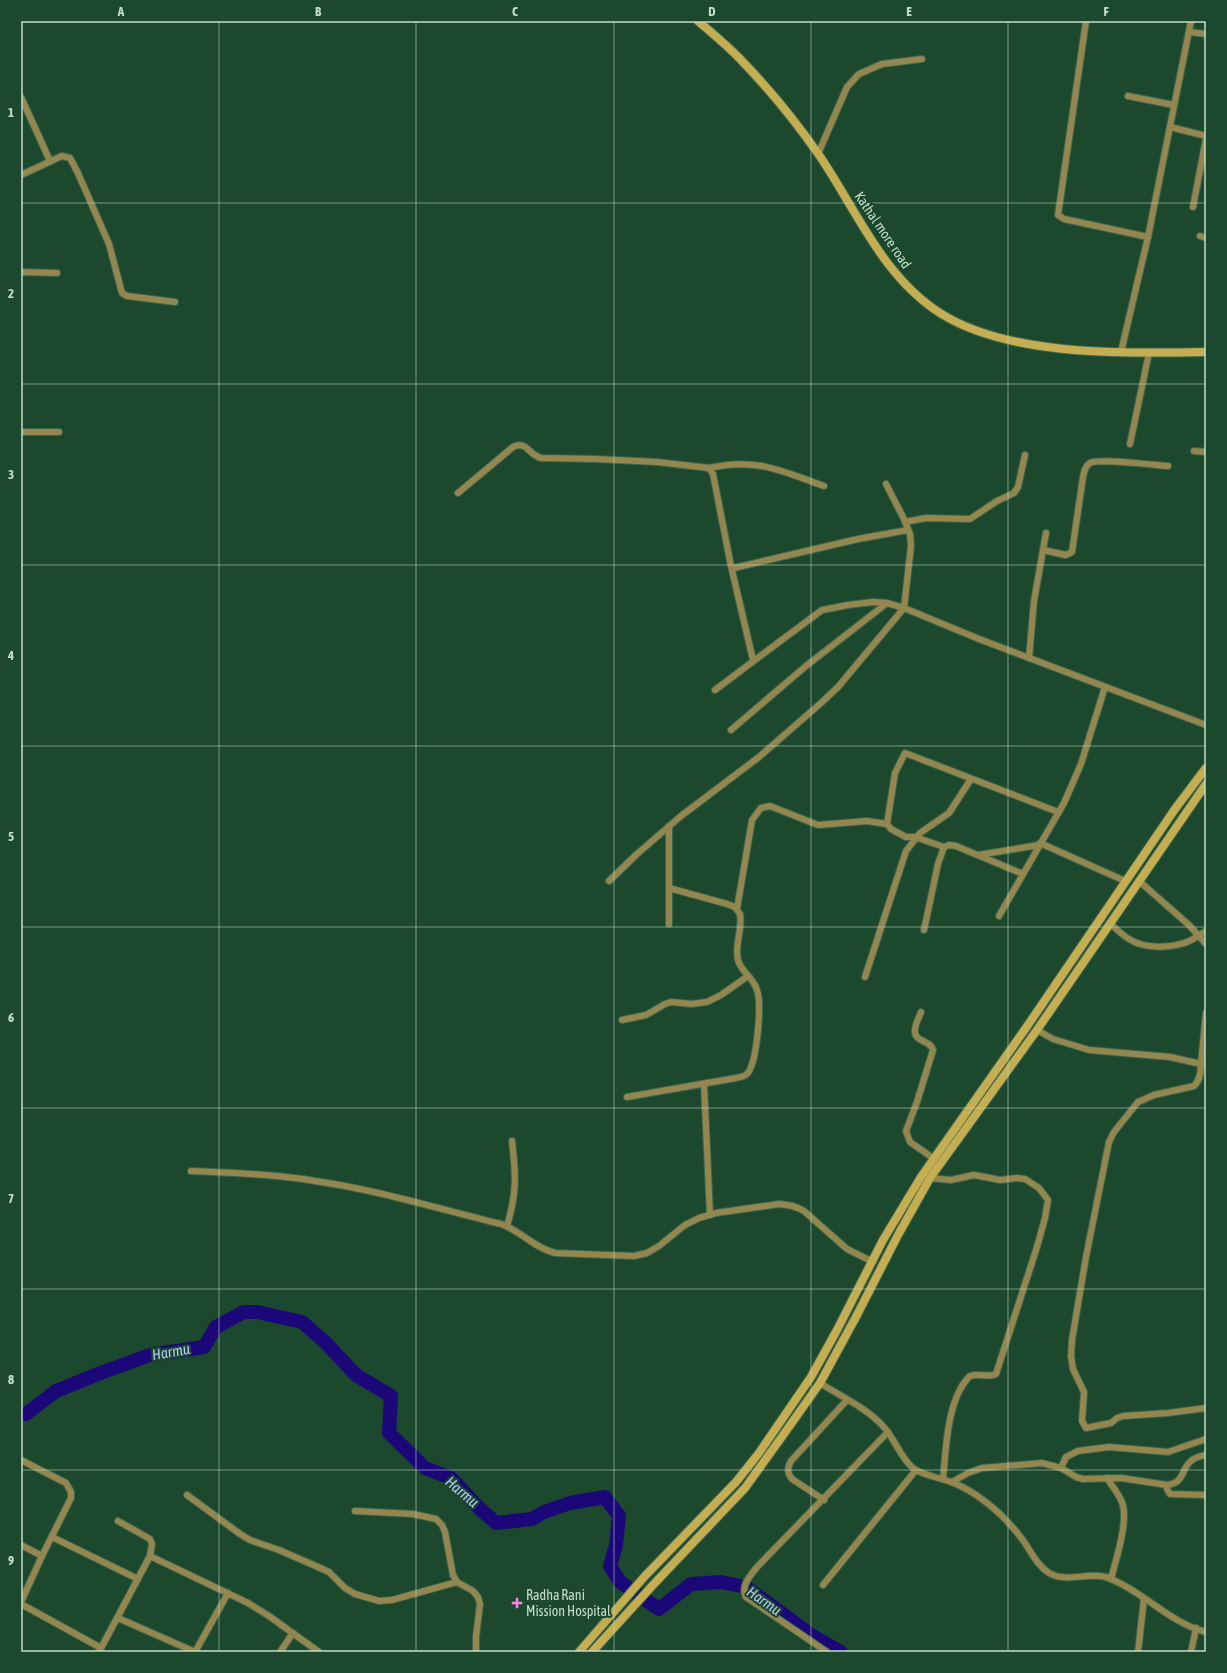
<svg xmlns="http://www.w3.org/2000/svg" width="1227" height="1673" font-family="'Asap Condensed',sans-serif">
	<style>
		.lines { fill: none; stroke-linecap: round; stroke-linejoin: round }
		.river { stroke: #1c0779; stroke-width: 14 }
		.street-casing { stroke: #3e664e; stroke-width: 8 }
		.secondary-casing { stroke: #3e664e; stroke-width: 10 }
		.street { stroke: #94864f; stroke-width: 6 }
		.secondary { stroke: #c5ae52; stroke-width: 8 }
		.grid { fill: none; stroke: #c5dccc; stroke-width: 1; stroke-opacity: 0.55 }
		.poi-dot { fill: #fb86e5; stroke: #1c482e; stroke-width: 1.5 }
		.labels { text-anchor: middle; stroke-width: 4; stroke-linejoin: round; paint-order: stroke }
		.street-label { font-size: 14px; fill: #c5dccc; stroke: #1c482e }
		.poi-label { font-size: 14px; fill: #c5dccc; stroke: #1c482e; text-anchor: start }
		.water-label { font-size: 15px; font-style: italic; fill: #b8c5fc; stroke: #1c482e }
		.neatline { fill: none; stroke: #c5dccc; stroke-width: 1.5 }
		.grid-label { font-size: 13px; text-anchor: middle; font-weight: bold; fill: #c5dccc }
	</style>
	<rect width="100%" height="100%" fill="#1c482e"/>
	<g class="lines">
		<path class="river" d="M21 1414H26L56 1391 103 1372 150 1355 204 1347 216 1327 244 1312H257L302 1322 325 1342 356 1375 391 1396 389 1433 425 1468 451 1478 478 1507 496 1523 532 1519 544 1512 570 1503 605 1497 619 1516 616 1545 610 1566 620 1582 659 1609 691 1584 721 1582 746 1587 811 1635 841 1652"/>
		<defs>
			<g id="street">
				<path d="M1086 21 1058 215 1064 219 1148 237"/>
				<path d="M1189 32 1206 34"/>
				<path d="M1128 96 1174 105"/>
				<path d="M21 97 50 161"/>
				<path d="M1170 127 1206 136"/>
				<path d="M818 154 847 87 859 74 882 64 922 59"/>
				<path d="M21 175 62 156 70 158 77 171 109 244 122 293 127 296 175 302"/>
				<path d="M1193 207 1206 139"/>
				<path d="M1200 236 1206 238"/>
				<path d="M21 272 57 273"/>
				<path d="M1121 352 1148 237 1191 21"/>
				<path d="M21 432H59"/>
				<path d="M1130 444 1149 353"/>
				<path d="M1194 451 1206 452"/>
				<path d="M709 468C756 457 781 471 824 486"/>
				<path d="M458 493 513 447C526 440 529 455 541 458L596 459 657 462 709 468 713 474 731 566 734 568 858 539 908 530"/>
				<path d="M905 522 926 518 970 519 997 501 1014 493 1018 487 1025 455"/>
				<path d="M1043 550 1066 555 1072 552 1083 477C1084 472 1085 466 1090 463 1098 458 1155 465 1168 466"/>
				<path d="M731 566 753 660"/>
				<path d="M1029 658 1034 601 1046 533"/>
				<path d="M715 690 822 610 848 605 873 602 887 603 904 608 979 639 1206 725"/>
				<path d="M731 730 806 666 887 603"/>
				<path d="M887 824 895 773 905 753 1058 812"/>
				<path d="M669 826V924"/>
				<path d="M1040 843 1125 881"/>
				<path d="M978 855 1039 845"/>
				<path d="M609 881 637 854 681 816 759 757 821 703 838 687 904 608 911 546 910 534 904 519 886 484"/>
				<path d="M1139 881 1189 925 1206 944"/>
				<path d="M737 909 752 820 761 808 770 806 818 825 867 821 887 824 891 829 906 837H915L944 847"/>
				<path d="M999 916 1064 803 1081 764 1105 687"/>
				<path d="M1110 923C1116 929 1122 935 1129 939 1144 949 1168 948 1184 943 1192 941 1199 935 1206 931"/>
				<path d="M924 930 938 864 944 847 949 845 956 846 1023 874"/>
				<path d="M865 977 906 851 920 833 949 813 971 779"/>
				<path d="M921 1012C919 1018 915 1024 915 1030 914 1043 930 1039 933 1050L917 1102 906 1131 910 1142 933 1158"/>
				<path d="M1206 1013 1201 1064 1206 1065"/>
				<path d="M622 1020 646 1015 665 1004 671 1002 691 1004 707 1002 721 995 748 976"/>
				<path d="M1037 1030 1053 1039 1089 1050 1170 1057 1201 1064C1201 1073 1200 1080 1194 1086L1154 1095 1138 1102 1114 1132 1109 1142 1086 1257 1072 1340 1071 1356 1073 1369 1084 1392 1082 1421 1086 1428 1111 1423 1117 1418 1123 1416 1168 1413 1206 1408"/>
				<path d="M704 1084 710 1215"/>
				<path d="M627 1097 736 1078C740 1077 744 1077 747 1074 757 1064 762 1004 757 990 754 978 741 972 738 960 734 945 743 929 740 914L735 907 727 904 669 888"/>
				<path d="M191 1171C232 1173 274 1174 315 1181 378 1190 439 1209 501 1224 521 1231 534 1248 555 1253L634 1256 647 1253 659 1246 685 1225 699 1218 716 1213 779 1204C789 1205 796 1206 804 1211L847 1249 873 1262"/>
				<path d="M930 1178 951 1180 974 1175 1000 1180 1017 1178 1025 1179 1039 1188 1048 1200 1045 1218 1037 1247 996 1374C988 1378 979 1373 970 1376 947 1398 946 1449 943 1479"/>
				<path d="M507 1226C517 1193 516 1175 512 1141"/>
				<path d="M820 1383C840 1396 865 1407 882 1425 895 1438 900 1458 914 1469 923 1475 941 1478 951 1482 970 1489 987 1502 1001 1515 1010 1524 1018 1533 1025 1543 1032 1554 1038 1566 1049 1573 1068 1584 1091 1570 1111 1579 1145 1593 1170 1623 1206 1632"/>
				<path d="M21 1460 66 1483 71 1492V1498L42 1556 21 1602"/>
				<path d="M1061 1468 1066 1457 1078 1451 1109 1447 1168 1452 1206 1439"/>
				<path d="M1107 1478C1112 1486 1118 1493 1122 1502 1129 1521 1116 1559 1111 1579"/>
				<path d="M952 1482 968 1473 982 1468 1042 1463 1061 1468 1076 1477 1083 1479 1121 1478 1167 1485C1186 1482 1180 1470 1191 1461 1195 1457 1201 1456 1206 1455"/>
				<path d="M1167 1485V1489L1170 1494 1206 1495"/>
				<path d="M187 1495 240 1534 250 1540 279 1550 318 1567 329 1572 345 1588 355 1594 379 1601 392 1600 457 1582"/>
				<path d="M824 1500 792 1479C787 1473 787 1468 791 1461L847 1400"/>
				<path d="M355 1511 413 1514 436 1519 442 1525 445 1532 453 1575 457 1582 473 1591 478 1597 480 1604 476 1637V1652"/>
				<path d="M52 1537 138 1579"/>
				<path d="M21 1545 42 1556"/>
				<path d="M150 1556 248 1603 269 1616 319 1652"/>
				<path d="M823 1585 916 1470"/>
				<path d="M21 1604 101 1648"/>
				<path d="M118 1618 195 1652"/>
				<path d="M99 1652 150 1556 152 1544 150 1539 118 1521"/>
				<path d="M195 1652 228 1593"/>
				<path d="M280 1652 293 1633"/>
				<path d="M827 1652 746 1597C740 1586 751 1575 757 1567L888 1432"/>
				<path d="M1138 1652 1144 1599"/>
				<path d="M1191 1652 1196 1628"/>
			</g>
			<g id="secondary">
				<path d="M698 21C713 34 729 47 742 61 770 90 796 122 819 155 856 209 882 276 940 313 1009 357 1126 353 1206 352"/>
				<path d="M579 1652 645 1576 736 1482 759 1453 811 1377 837 1330 883 1240 921 1177 1028 1025 1175 809 1206 768"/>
				<path d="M592 1652 652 1586 745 1488 781 1438 820 1383 857 1315 898 1235 930 1178 1037 1030 1206 784"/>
			</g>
		</defs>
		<use href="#street" class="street-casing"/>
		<use href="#secondary" class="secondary-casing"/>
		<use href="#street" class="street"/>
		<use href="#secondary" class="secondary"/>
	</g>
	<path class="grid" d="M219 21V1652M416 21V1652M614 21V1652M811 21V1652M1008 21V1652M21 203H1206M21 384H1206M21 565H1206M21 746H1206M21 927H1206M21 1108H1206M21 1289H1206M21 1470H1206"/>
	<path class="poi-dot" d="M515 1597h4v4h4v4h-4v4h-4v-4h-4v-4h4z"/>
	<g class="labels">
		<g class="street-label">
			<text transform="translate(883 230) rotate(56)" y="5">Kathal more road</text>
		</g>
		<g class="poi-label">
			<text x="526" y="1600">Radha Rani<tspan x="526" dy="16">Mission Hospital</tspan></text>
		</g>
		<g class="water-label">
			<text transform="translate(171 1352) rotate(-10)" y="5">Harmu</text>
			<text transform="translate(462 1492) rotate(40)" y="5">Harmu</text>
			<text transform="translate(764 1601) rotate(35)" y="5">Harmu</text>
		</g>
	</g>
	<rect width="1227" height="1673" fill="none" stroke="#1c482e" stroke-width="44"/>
	<rect x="22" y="22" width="1183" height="1629" class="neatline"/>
	<g class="grid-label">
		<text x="121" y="16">A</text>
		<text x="318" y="16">B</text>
		<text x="515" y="16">C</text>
		<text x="712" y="16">D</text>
		<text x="909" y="16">E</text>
		<text x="1106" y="16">F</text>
		<text x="11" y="117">1</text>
		<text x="11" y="298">2</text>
		<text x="11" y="479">3</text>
		<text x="11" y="660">4</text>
		<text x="11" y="841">5</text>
		<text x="11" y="1022">6</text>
		<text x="11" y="1203">7</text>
		<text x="11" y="1384">8</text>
		<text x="11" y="1565">9</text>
	</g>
</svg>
